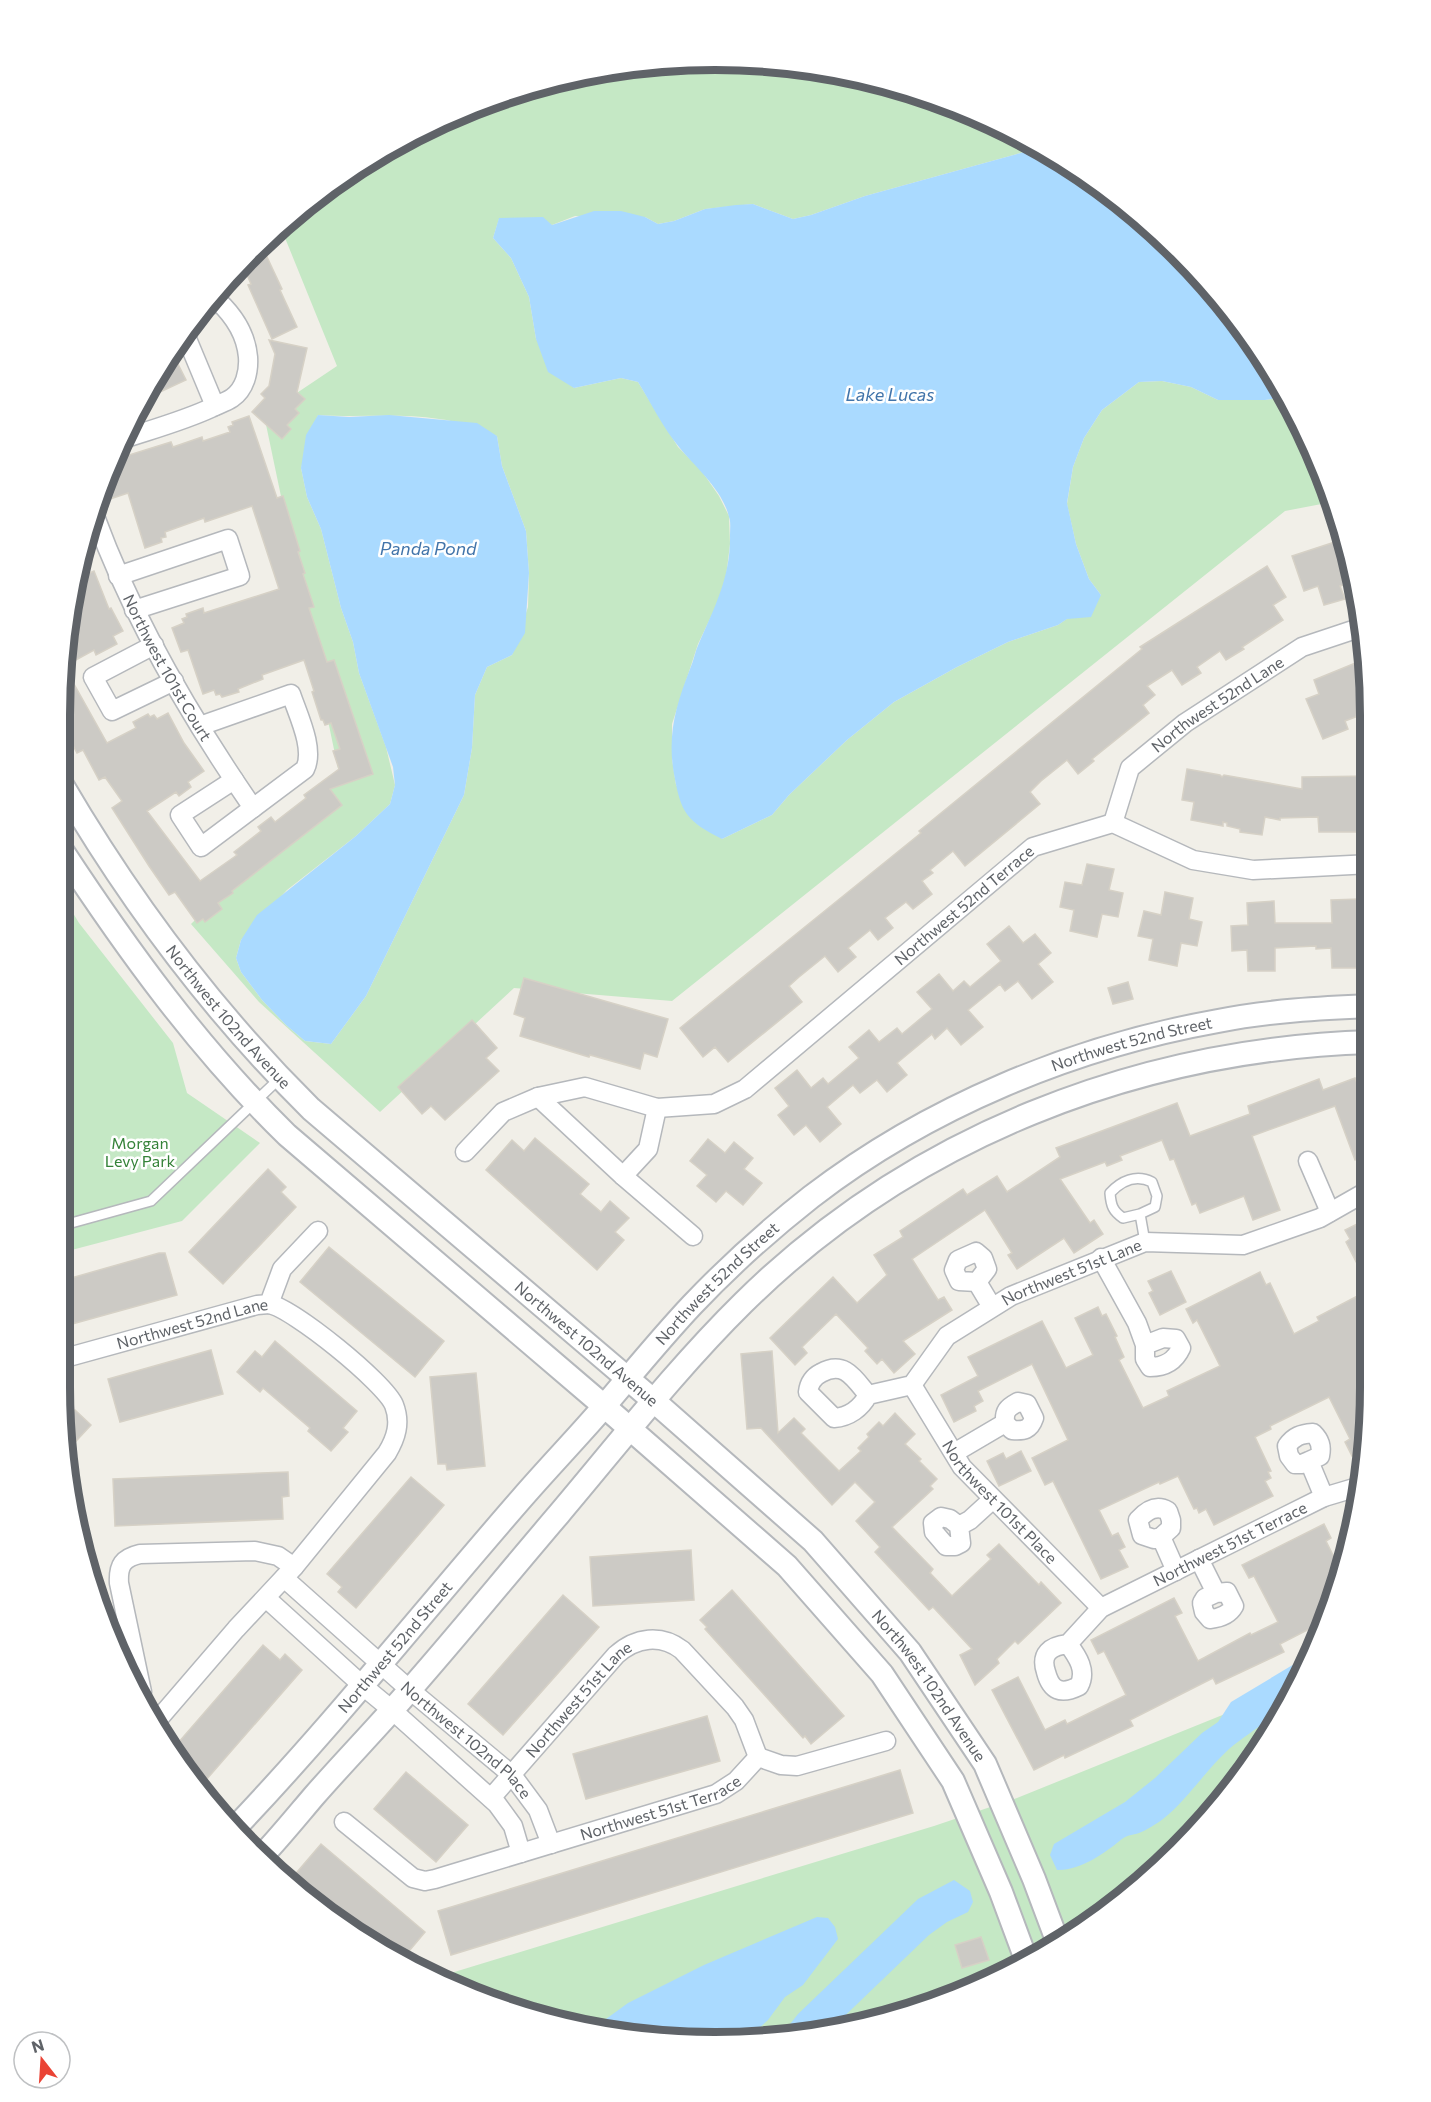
<svg xmlns="http://www.w3.org/2000/svg" width="1431" height="2102" font-family="Commissioner,sans-serif">
	<style>
		.green { fill: #c5e8c5; fill-rule: evenodd }
		.water { fill: #aadaff }
		.building { fill: #cccac5; stroke: #d6d1c6; stroke-width: 1.5 }
		.lines { fill: none; stroke-linecap: round; stroke-linejoin: round }
		.service-casing { stroke: #b5b8bc; stroke-width: 12 }
		.minor-casing { stroke: #b5b8bc; stroke-width: 21 }
		.tertiary-casing { stroke: #b5b8bc; stroke-width: 26 }
		.service { stroke: #fff; stroke-width: 9 }
		.minor { stroke: #fff; stroke-width: 18 }
		.tertiary { stroke: #fff; stroke-width: 22 }
		.labels { text-anchor: middle; stroke-width: 5; stroke-linejoin: round; paint-order: stroke }
		.street-label { font-size: 16px; fill: #5f6368; stroke: #fff }
		.park-label { font-size: 16px; fill: #348238; stroke: #fff }
		.water-label { font-size: 18px; font-style: italic; fill: #4174aa; stroke: #fff }
		.rim { fill: none; stroke: #5f6368; stroke-width: 8 }
	</style>
	<rect width="100%" height="100%" fill="#f1efe8"/>
	<g class="green">
		<path d="M715 60 843 73 966 110 1039 148 865 196 811 215 793 219 753 204 705 209 674 221 658 224 645 217 575 216 552 225 525 218 499 219 493 238 511 258 529 297 536 339 574 388 621 378 638 382 678 447 701 470 719 496 729 516 730 544 726 577 719 600 698 644 672 724V759L676 785 722 839 772 815 789 795 847 740 894 702 957 667 1008 642 1058 625 1101 595 1089 579 1076 544 1067 504 1073 467 1084 438 1102 410 1139 382 1162 381 1191 387 1218 400H1265L1285 397 1321 464 1332 502 1285 511 672 1001 514 988 380 1112 259 1002 191 924 340 778 264 415 337 366 281 228 351 171 464 110 587 73ZM318 415C358 418 399 413 439 419 459 421 479 431 497 436L502 466 526 531 529 573 528 607 512 655 487 667 475 695 472 748 464 795 366 996 331 1044 305 1041 286 1025 262 1000 241 972 236 958 241 940 287 890 356 836 390 804 395 785 386 747 359 673 353 642 341 608 321 529 307 497 301 468Z"/>
		<path d="M61 893 79 923 173 1043 187 1093 260 1143 182 1221 64 1252Z"/>
		<path d="M1299 1684 1236 1785 1179 1850 1043 1954 927 2007 844 2029 672 2041 546 2020 465 1992 438 1977 934 1826 1017 1798Z"/>
	</g>
	<g class="water">
		<path d="M1039 148 1079 170 1179 252 1260 351 1285 397 1265 400H1218L1191 387 1162 381 1139 382 1102 410 1084 438 1073 467 1067 503 1076 544 1089 579 1101 595 1091 617 1067 619 1058 625 1008 642 957 667 894 702 847 740 789 795 772 815 722 839C687 821 681 814 674 774 667 735 676 705 690 669 694 660 695 651 699 643 715 607 731 575 730 535 730 529 731 522 729 517 723 490 695 467 679 447 663 428 651 403 638 382L621 378 574 388 548 372 536 339 529 297 511 258 493 238 499 218 543 217 552 225 594 211H621L645 217 658 224 674 221 705 209 736 205 753 204 793 219 811 215 865 196Z"/>
		<path d="M318 415 349 417 389 415 477 423 497 436 502 466 526 531 529 573 525 633 512 655 487 667 475 695 472 748 464 795 366 996 331 1044 305 1041 286 1025 262 1000 241 972 236 958 241 940 257 915 356 836 390 804 395 785 393 767 359 673 353 642 341 608 321 529 307 497 301 468 306 435Z"/>
		<path d="M1311 1654C1305 1671 1299 1689 1287 1703 1275 1718 1245 1735 1229 1749 1205 1771 1188 1799 1163 1819 1156 1824 1147 1830 1139 1833 1133 1835 1127 1835 1122 1839 1105 1853 1080 1871 1057 1870L1050 1855 1054 1844 1125 1802 1155 1778 1202 1733 1218 1722 1231 1702Z"/>
		<path d="M954 1880 970 1891 973 1902 968 1912 947 1922 929 1935 830 2030 783 2033 798 2014 918 1899Z"/>
		<path d="M817 1917 828 1918 835 1927 838 1939 803 1985 785 1997 768 2020 757 2030 745 2036 672 2041 583 2026 606 2019 628 2003 704 1965Z"/>
	</g>
	<g class="building">
		<path d="M257 248 263 259 267 257 282 289 280 290 297 327 272 339 248 285 251 284 244 268 246 267 244 262Z"/>
		<path d="M269 340 307 348 297 392 305 399 295 409 299 413 287 425 291 429 282 439 252 412 265 398 261 394 269 386 275 354Z"/>
		<path d="M170 357 175 366 178 364 186 380 143 400Z"/>
		<path d="M249 416 277 498 283 496 300 551 298 552 305 573 303 574 314 607 309 608 327 662 334 660 373 774 330 789 342 805 232 891 233 893 218 903 222 909 205 922 203 919 197 923 175 892 169 895 149 866 112 808 122 801 105 777 99 780 83 750 77 753 60 721 65 668 107 743 136 728 133 722 148 714 150 717 154 715 157 719 168 713 184 743 204 771 188 782 191 787 179 796 176 792 147 811 200 881 237 855 234 852 261 831 258 827 271 817 275 822 306 798 304 795 339 769 333 751 340 749 331 723 325 725 323 720H321L312 692 314 691 304 660 262 675 263 679 238 689 239 692 222 697 220 694 216 695 214 690 203 694 188 650 181 652 172 628 184 623 182 619 187 617 186 614 203 608 204 613 279 589 252 506 205 522 204 518 176 528 165 532 166 537 161 538 162 542 145 548 128 493 110 499 107 487 116 459 171 442 173 447 202 437 203 441 230 432 228 427 233 425 232 422Z"/>
		<path d="M1344 539 1355 575 1353 576 1355 582 1340 586 1345 599 1324 605 1318 586 1304 591 1292 556Z"/>
		<path d="M1267 566 1286 597 1273 605 1283 620 1242 647 1244 649 1226 660 1220 651 1197 667 1201 673 1182 685 1172 670 1147 686 1155 695 1143 705 1149 713 1092 759 1094 761 1078 774 1067 760 1041 781 1030 792 1040 804 965 866 953 851 930 870 933 873 922 881 932 894 913 909 906 902 885 918 893 928 878 940 870 930 848 948 856 957 838 972 825 956 799 977 789 986 802 1002 728 1062 715 1047 703 1057 680 1028 921 833 919 831 1142 649 1140 647Z"/>
		<path d="M94 571 109 609 111 608 123 631 113 636 117 644 96 655 94 650 65 666 68 631 77 626 71 608 73 588 76 579Z"/>
		<path d="M1365 659 1371 711 1345 721 1348 729 1323 739 1306 699 1319 694 1314 680Z"/>
		<path d="M1187 769 1220 775 1222 777 1224 775 1302 789V777L1371 776V812H1365V832H1319L1318 817 1280 818V820L1265 817 1262 835 1240 832V829L1227 826V823L1223 822V826L1191 820 1194 802 1182 800Z"/>
		<path d="M1087 864 1114 869 1109 890 1123 893 1118 917 1102 914 1097 937 1070 931 1074 910 1060 907 1065 882 1082 885Z"/>
		<path d="M1165 892 1193 898 1189 919 1202 922 1197 946 1181 943 1177 966 1149 960 1153 939 1138 936 1144 911 1161 915Z"/>
		<path d="M1359 899 1360 921H1371V946H1359L1360 968H1332L1331 948 1316 949V946L1275 948V971H1248L1247 950 1232 951 1231 926 1248 925 1247 903 1274 901 1275 923H1332L1331 900Z"/>
		<path d="M1009 926 1023 943 1035 934 1051 953 1038 964 1053 982 1032 999 1018 981 1005 991 1000 984 968 1010 983 1027 961 1045 947 1028 935 1039 932 1034 897 1063 907 1075 887 1092 877 1080 860 1093 853 1085 827 1107 841 1124 820 1142 806 1125 794 1135 778 1115 789 1106 775 1088 797 1070 811 1088 823 1078 828 1084 859 1058 849 1047 869 1030 879 1042 897 1028 902 1034 932 1009 917 992 939 974 953 991 964 981 970 987 1001 961 987 944Z"/>
		<path d="M524 978 668 1019 657 1057 644 1053 640 1069 590 1055 589 1057 520 1036 525 1018 514 1014Z"/>
		<path d="M1128 982 1133 999 1113 1004 1108 988Z"/>
		<path d="M472 1020 497 1048 486 1058 499 1071 445 1120 431 1106 422 1114 398 1087Z"/>
		<path d="M1355 1078 1371 1120V1178L1367 1179 1360 1159 1355 1160 1335 1106 1252 1136 1280 1210 1253 1220 1244 1196 1200 1213 1196 1203 1192 1205 1174 1159 1170 1160 1162 1140 1120 1156 1122 1160 1107 1166 1105 1162 1060 1179 1090 1223 1094 1220 1103 1234 1074 1253 1064 1238 1017 1269 1008 1255 1012 1253 985 1210 912 1259 938 1300 944 1297 952 1310 903 1341 915 1354 894 1373 882 1359 877 1364 865 1351 868 1348 836 1314 802 1347 807 1353 795 1365 770 1338 833 1277 857 1303 887 1275 874 1255 903 1237 900 1231 963 1189 967 1195 997 1176 1007 1192 1060 1157 1056 1148 1177 1103 1190 1136 1250 1114 1248 1106 1319 1079 1323 1090Z"/>
		<path d="M535 1138 589 1184 580 1194 601 1212 610 1201 629 1218 615 1232 624 1240 597 1270 486 1170 512 1140 524 1151Z"/>
		<path d="M708 1139 725 1153 734 1142 753 1158 744 1169 762 1183 743 1205 726 1191 716 1202 697 1186 707 1175 690 1161Z"/>
		<path d="M268 1169 286 1187 281 1192 296 1207 223 1284 189 1252Z"/>
		<path d="M1371 1217V1291L1346 1242 1350 1239 1345 1230Z"/>
		<path d="M329 1247 444 1341 415 1377 300 1282Z"/>
		<path d="M159 1253H165L177 1295 65 1326 64 1280Z"/>
		<path d="M1171 1271 1186 1302 1160 1315 1149 1293 1153 1291 1148 1281Z"/>
		<path d="M1260 1272 1266 1285 1270 1283 1294 1334 1319 1321 1317 1317 1365 1292 1371 1304V1386L1363 1466 1357 1454 1352 1456 1345 1442 1350 1439 1329 1397 1270 1426 1271 1429 1255 1437 1271 1471 1268 1472 1271 1478 1265 1481 1273 1496 1214 1525 1206 1509 1199 1513 1197 1508 1194 1509 1178 1476 1160 1484 1159 1482 1099 1510 1112 1536 1118 1533 1125 1547 1119 1550 1128 1567 1101 1579 1053 1481 1045 1485 1032 1458 1068 1440 1032 1364 978 1391 983 1401 974 1406 976 1411 954 1422 941 1395 978 1376 968 1357 1042 1321 1066 1368 1093 1355 1075 1318 1098 1307 1102 1316 1106 1314 1117 1336 1115 1337 1124 1357 1119 1360 1143 1408 1169 1396 1167 1391 1220 1366 1197 1320 1193 1323 1186 1309Z"/>
		<path d="M275 1341 357 1411 343 1428 348 1432 331 1451 308 1431 310 1428 263 1388 260 1392 237 1372 255 1351 262 1357Z"/>
		<path d="M211 1350 223 1394 120 1422 108 1379Z"/>
		<path d="M772 1351 778 1433 794 1418 805 1429 801 1433 839 1471 861 1451 858 1448 869 1437 867 1434 879 1422 883 1426 895 1413 915 1434 905 1444 921 1459 919 1461 937 1479 930 1486 933 1489 892 1527 933 1569 930 1573 952 1596 991 1559 987 1555 999 1544 1039 1585 1041 1582 1061 1603 1018 1644 1015 1641 997 1659 999 1663 975 1685 960 1655 972 1649 933 1607 929 1610 875 1552 880 1547 856 1521 875 1502 855 1482 832 1505 761 1428 747 1429 741 1354Z"/>
		<path d="M476 1373 485 1466 447 1470 446 1464H438L430 1377Z"/>
		<path d="M75 1410 91 1425 66 1452 65 1420Z"/>
		<path d="M1021 1451 1031 1471 999 1486 987 1461 1003 1453 1006 1459Z"/>
		<path d="M288 1472 289 1496 282 1497 283 1519 115 1526 113 1479Z"/>
		<path d="M411 1477 444 1505 356 1608 338 1592 342 1587 327 1574Z"/>
		<path d="M1324 1524 1331 1538 1326 1541 1340 1569 1321 1623 1280 1644 1284 1652 1216 1684 1213 1678 1130 1720 1133 1726 1065 1758 1064 1755 1034 1770 992 1690 1018 1677 1045 1730 1065 1720 1067 1724 1126 1695 1104 1651 1098 1654 1091 1640 1174 1598 1182 1613 1175 1616 1198 1661 1250 1633 1251 1635 1278 1622 1254 1576 1249 1578 1242 1565Z"/>
		<path d="M691 1550 694 1600 593 1606 590 1557Z"/>
		<path d="M732 1590 844 1716 811 1744 805 1736 803 1738 761 1691 705 1629 707 1627 700 1620Z"/>
		<path d="M563 1595 599 1627 503 1735 468 1704Z"/>
		<path d="M263 1645 280 1660 285 1654 302 1670 199 1788 171 1751Z"/>
		<path d="M707 1716 720 1761 586 1799 573 1754Z"/>
		<path d="M900 1770 913 1813 451 1955 438 1911Z"/>
		<path d="M406 1772 468 1825 436 1862 374 1809Z"/>
		<path d="M321 1844 425 1932 404 1957 345 1923 292 1878Z"/>
		<path d="M981 1937 989 1960 962 1968 955 1945Z"/>
	</g>
	<g class="lines">
		<defs>
			<g id="service">
				<path d="M1140 1214 1123 1218C1113 1211 1111 1206 1110 1193 1121 1181 1136 1174 1152 1182L1157 1196 1155 1207 1140 1214 1145 1242"/>
				<path d="M64 1225 151 1201 280 1078"/>
			</g>
			<g id="minor">
				<path d="M185 334 215 406"/>
				<path d="M123 439C153 429 183 421 211 408 217 405 226 402 232 398 245 389 249 372 248 357 246 334 234 316 218 301L202 309"/>
				<path id="s1" d="M96 519C134 622 191 718 253 808"/>
				<path d="M118 576 228 539 240 576 134 610"/>
				<path d="M154 645 93 677 112 711 174 681"/>
				<path d="M200 726 291 694C298 715 315 749 305 769L201 847 180 815 234 780"/>
				<path id="s2" d="M1113 823 1130 768 1185 723 1302 647 1362 627"/>
				<path d="M538 1097 623 1176 693 1236"/>
				<path id="s3" d="M465 1152 503 1112 538 1097 585 1087 657 1108 714 1104 745 1089 1033 847 1113 823 1193 860 1253 870 1371 864"/>
				<path d="M1308 1161 1330 1212"/>
				<path d="M623 1176 648 1149 657 1108"/>
				<path d="M1101 1258 1137 1323 1145 1345V1359L1150 1367C1165 1367 1175 1361 1181 1348L1176 1339 1163 1338 1145 1345"/>
				<path d="M977 1282 987 1269 983 1258 976 1252 958 1260 954 1270 959 1281 977 1282 992 1307"/>
				<path id="s4" d="M65 1358 257 1305 269 1304 282 1269 318 1231"/>
				<path id="s5" d="M912 1385 962 1467 1101 1608"/>
				<path id="s6" d="M868 1395C854 1378 844 1360 821 1373 813 1377 809 1384 808 1392L834 1418C849 1417 861 1408 868 1395L912 1385 947 1336 1011 1296 1145 1242 1243 1245 1320 1218 1371 1189"/>
				<path d="M954 1453 1005 1423 1012 1430C1024 1431 1030 1430 1034 1418L1027 1404 1018 1402C1007 1408 1004 1411 1005 1423"/>
				<path d="M1309 1461 1302 1464H1295L1289 1456 1287 1446C1294 1436 1301 1434 1313 1433 1320 1440 1322 1446 1320 1456L1309 1461 1324 1497"/>
				<path d="M959 1526 961 1543 955 1546H946L934 1532 933 1523 941 1517 950 1519 959 1526 970 1520 993 1499"/>
				<path d="M1161 1537 1154 1539 1142 1535 1138 1520C1146 1511 1156 1504 1168 1511L1171 1520V1528L1161 1537 1176 1571"/>
				<path d="M1199 1559 1216 1593 1227 1592 1234 1606C1229 1615 1220 1618 1210 1619L1204 1612 1202 1603 1205 1598 1216 1593"/>
				<path id="s7" d="M284 1578 410 1690 512 1775 538 1810 551 1844"/>
				<path d="M266 1598 363 1686 392 1710 497 1804 513 1826 521 1853"/>
				<path id="s8" d="M1068 1644C1050 1646 1040 1654 1046 1672 1051 1691 1061 1695 1079 1686 1087 1671 1078 1657 1068 1644L1101 1608 1324 1497 1361 1486"/>
				<path d="M142 1692 119 1583C118 1565 123 1558 140 1554L255 1551 278 1556 294 1567"/>
				<path d="M156 1722 236 1629 294 1567 387 1453C396 1438 401 1423 394 1405 385 1383 293 1308 269 1304"/>
				<path id="s9" d="M491 1798 616 1655C636 1637 661 1634 682 1650L735 1707 744 1720 758 1757"/>
				<path id="s10" d="M344 1822 413 1878 425 1881 435 1879 716 1794 736 1781 758 1757 781 1765 797 1766 886 1741"/>
			</g>
			<g id="tertiary">
				<path id="s11" d="M61 783C130 901 214 1013 311 1109L654 1401 813 1541 910 1652 985 1764 1034 1879 1058 1943"/>
				<path d="M61 849C128 951 199 1049 287 1135L604 1406 787 1566 882 1674 953 1781 1001 1892 1027 1962"/>
				<path id="s12" d="M234 1829C335 1723 426 1608 522 1498 548 1468 575 1440 601 1410 631 1375 660 1339 692 1305 729 1266 769 1230 811 1197 928 1107 1073 1047 1218 1021 1268 1011 1320 1008 1371 1006"/>
				<path d="M262 1856C280 1837 297 1816 314 1796 342 1764 372 1733 401 1700 455 1639 506 1576 559 1514 619 1443 677 1368 743 1303 911 1137 1137 1049 1371 1042"/>
			</g>
		</defs>
		<use href="#service" class="service-casing"/>
		<use href="#minor" class="minor-casing"/>
		<use href="#tertiary" class="tertiary-casing"/>
		<use href="#service" class="service"/>
		<use href="#minor" class="minor"/>
		<use href="#tertiary" class="tertiary"/>
	</g>
	<g class="labels">
		<g class="street-label">
			<text dy="6" stroke="none"><textPath href="#s1" startOffset="165">Northwest 101st Court</textPath></text>
			<text dy="6" stroke="none"><textPath href="#s2" startOffset="166">Northwest 52nd Lane</textPath></text>
			<text dy="6" stroke="none"><textPath href="#s3" startOffset="594">Northwest 52nd Terrace</textPath></text>
			<text dy="6" stroke="none"><textPath href="#s11" startOffset="288">Northwest 102nd Avenue</textPath></text>
			<text dy="6" stroke="none"><textPath href="#s12" startOffset="1215">Northwest 52nd Street</textPath></text>
			<text dy="6" stroke="none"><textPath href="#s6" startOffset="408">Northwest 51st Lane</textPath></text>
			<text dy="6" stroke="none"><textPath href="#s12" startOffset="729">Northwest 52nd Street</textPath></text>
			<text dy="6" stroke="none"><textPath href="#s4" startOffset="132">Northwest 52nd Lane</textPath></text>
			<text dy="6" stroke="none"><textPath href="#s11" startOffset="774">Northwest 102nd Avenue</textPath></text>
			<text dy="6" stroke="none"><textPath href="#s5" startOffset="147">Northwest 101st Place</textPath></text>
			<text dy="6" stroke="none"><textPath href="#s8" startOffset="326">Northwest 51st Terrace</textPath></text>
			<text dy="6" stroke="none"><textPath href="#s12" startOffset="243">Northwest 52nd Street</textPath></text>
			<text dy="6" stroke="none"><textPath href="#s11" startOffset="1260">Northwest 102nd Avenue</textPath></text>
			<text dy="6" stroke="none"><textPath href="#s9" startOffset="132">Northwest 51st Lane</textPath></text>
			<text dy="6" stroke="none"><textPath href="#s7" startOffset="244">Northwest 102nd Place</textPath></text>
			<text dy="6" stroke="none"><textPath href="#s10" startOffset="348">Northwest 51st Terrace</textPath></text>
		</g>
		<g class="park-label">
			<text x="140" y="1149">Morgan<tspan x="140" dy="18">Levy Park</tspan></text>
		</g>
		<g class="water-label">
			<text x="890" y="401">Lake Lucas</text>
			<text x="428" y="555">Panda Pond</text>
		</g>
	</g>
	<path d="M0 0H1431V2102H0ZM715 70H715A645 645 0 0 1 1360 715V1387A645 645 0 0 1 715 2032H715A645 645 0 0 1 70 1387V715A645 645 0 0 1 715 70Z" fill="#fff" fill-rule="evenodd"/>
	<path class="rim" d="M715 70H715A645 645 0 0 1 1360 715V1387A645 645 0 0 1 715 2032H715A645 645 0 0 1 70 1387V715A645 645 0 0 1 715 70Z"/>
	<g transform="translate(42 2060) rotate(343)"><circle r="28" fill="#ffffff" stroke="#bfc1c3" stroke-width="1.5"/>
	<path d="M0-4.5L10 22L0 15L-10 22Z" fill="#ea4335"/>
	<text y="-9" font-size="16" font-weight="bold" text-anchor="middle" fill="#5f6368">N</text>
	</g>
</svg>
